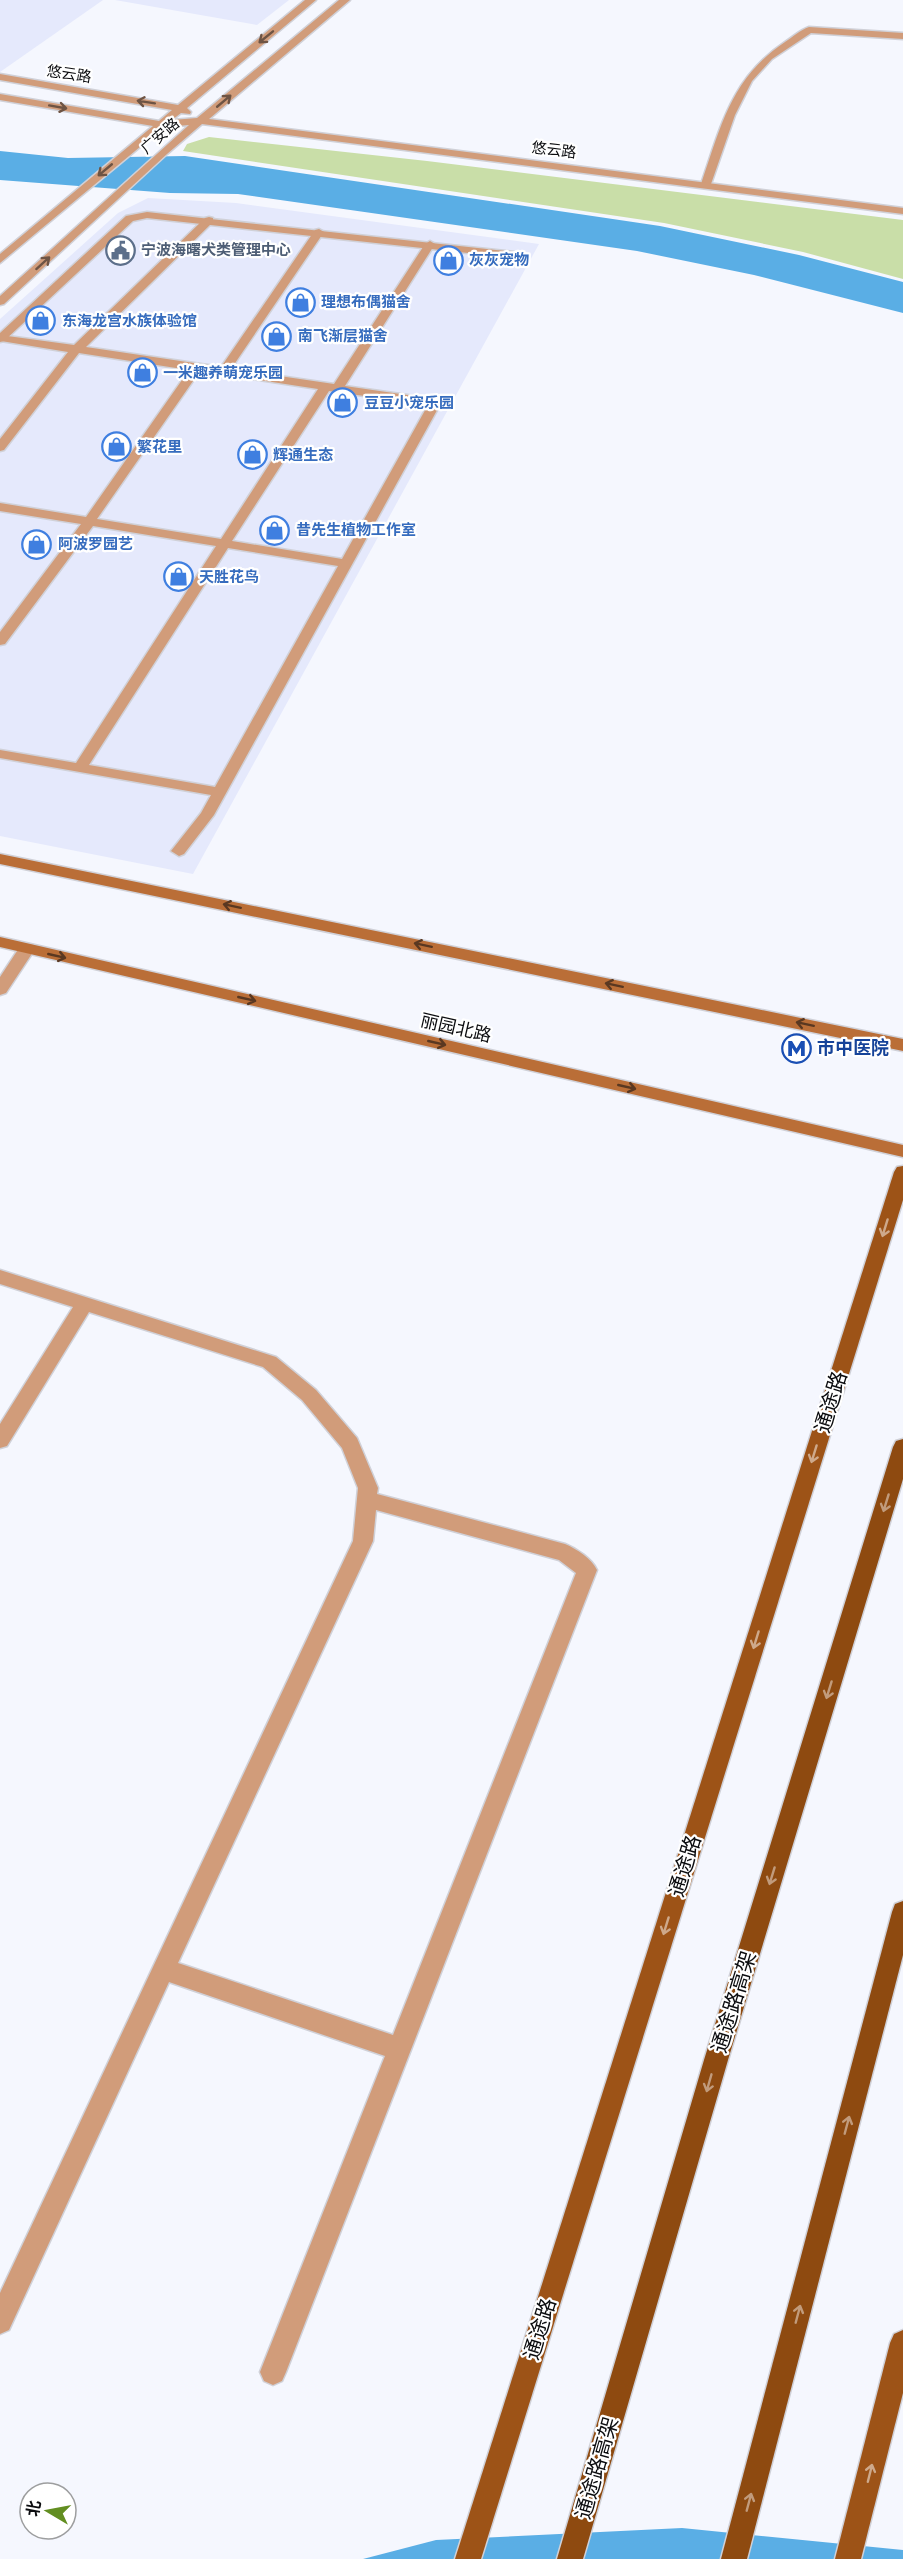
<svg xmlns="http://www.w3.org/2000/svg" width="903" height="2559" font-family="'Open Sans','Noto Sans SC',sans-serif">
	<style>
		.built { fill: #e5e9fc }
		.green { fill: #c9dea8 }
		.water { fill: #5aaee5 }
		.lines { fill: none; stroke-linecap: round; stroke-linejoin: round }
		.service-casing { stroke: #d0d1d8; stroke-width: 3 }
		.pedestrian-casing { stroke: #d0d1d8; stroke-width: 3 }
		.tertiary-casing { stroke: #d0d1d8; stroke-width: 3 }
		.secondary-casing { stroke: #d0d1d8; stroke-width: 3 }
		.primary-casing { stroke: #d0d1d8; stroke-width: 3 }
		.trunk-casing { stroke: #d0d1d8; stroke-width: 3 }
		.service { fill: #d19c7a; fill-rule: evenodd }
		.pedestrian { fill: #d19c7a; fill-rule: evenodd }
		.tertiary { fill: #d19c7a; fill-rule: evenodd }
		.secondary { fill: #ba6e37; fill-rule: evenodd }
		.primary { fill: #9d5317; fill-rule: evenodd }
		.trunk { fill: #8e4a10; fill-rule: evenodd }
		.oneway { stroke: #6e5444 }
		.oneway2 { stroke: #5a3821 }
		.oneway3 { stroke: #cea98b }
		.oneway4 { stroke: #c19b7c }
		.labels { text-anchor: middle; stroke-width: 4.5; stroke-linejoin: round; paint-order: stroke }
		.far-street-label { font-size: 15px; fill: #0b0c0f; stroke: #fff }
		.far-service-label { font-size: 15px; font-weight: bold; fill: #4e5e75; stroke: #fff; text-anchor: start }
		.far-shop-label { font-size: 15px; font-weight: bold; fill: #366cbe; stroke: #fff; text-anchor: start }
		.street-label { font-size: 18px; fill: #0b0c0f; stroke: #fff }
		.transit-label { font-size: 18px; font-weight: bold; fill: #164399; stroke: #fff; text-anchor: start }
		.near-street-label { font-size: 21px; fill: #0b0c0f; stroke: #fff }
	</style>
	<rect width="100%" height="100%" fill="#f5f7fe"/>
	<g class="built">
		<path d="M0 0H103L0 72Z"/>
		<path d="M115 0H289L257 25Z"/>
		<path d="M148 198 236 203 539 244 193 874 0 836V319L118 213Z"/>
	</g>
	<path class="green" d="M209 137 427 161 903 220V279L803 252 664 223 183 151 187 144Z"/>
	<g class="water">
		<path d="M0 151 68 158 185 156 660 226 799 255 903 282V313L754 275 637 251 238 194 170 193 0 180Z"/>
		<path d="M682 2528 903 2550V2559H363L436 2540Z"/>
	</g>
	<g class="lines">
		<defs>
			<g id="service">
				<path d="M809 27 903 33V39L811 33 772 59 752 81 735 115 711 184 702 186 701 184C721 126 731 78 785 42 793 37 800 30 809 27Z"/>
				<path d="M147 212 514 252 519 255 514 258 147 218 133 221 4 341 0 342V333L126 216Z"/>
				<path d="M0 1270 276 1357 316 1390 357 1438 378 1488 377 1494 565 1544C577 1549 592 1559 597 1570L286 2372 282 2381 273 2385 264 2381 260 2372 385 2056 169 1982 9 2330 0 2334V2293L353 1541 358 1488 342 1448 302 1400 263 1367 89 1312 7 1446 0 1448V1424L73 1307 0 1284ZM376 1510 559 1560 576 1573 393 2035 178 1963 373 1541Z"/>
			</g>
			<path id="pedestrian" d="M209 217 213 218V222L86 347 221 367 315 230 319 229 324 232 231 369 334 384 425 244 430 241 435 244 345 386 435 399 441 403 214 815 184 854 179 856 171 851 201 813 211 795 0 758V750L76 763 216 546 93 526 5 644 0 645V632L81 524 0 511V503L86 517 189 370 79 353 4 450 0 451V439L68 352 1 341 0 335 74 345 205 218ZM200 371 318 389 221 539 97 519ZM329 391 428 405 342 559 232 541ZM228 548 338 566 215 787 89 765Z"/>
			<g id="tertiary">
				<path d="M305 0H316L187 108 191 112 190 114 181 113 172 120 197 118 339 0H350L209 119 903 208V214L202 124 167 154 4 304 0 305V296L189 125 164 127 0 263V254L153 126 0 100V94L159 121 172 110 0 80V74L178 105Z"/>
				<path d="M27 944 33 945 35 949 6 993 0 995V977L21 945Z"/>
			</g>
			<g id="secondary">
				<path d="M0 854 903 1039V1051L0 864Z"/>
				<path d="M0 937 903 1145V1157L0 947Z"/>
			</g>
			<g id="primary">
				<path d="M903 1166V1200L481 2559H455L894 1172 897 1167Z"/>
				<path d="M903 2330V2393L861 2559H835L890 2343 894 2334Z"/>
			</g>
			<g id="trunk">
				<path d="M903 1439V1479L728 2060 583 2559H557L704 2060 893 1447 896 1441Z"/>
				<path d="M903 1901V1955L747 2559H721L892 1912 895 1904Z"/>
			</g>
		</defs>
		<use href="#service" class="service-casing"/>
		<use href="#pedestrian" class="pedestrian-casing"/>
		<use href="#tertiary" class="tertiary-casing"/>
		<use href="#secondary" class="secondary-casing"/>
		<use href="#primary" class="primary-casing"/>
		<use href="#trunk" class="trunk-casing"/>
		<use href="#service" class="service"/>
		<use href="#pedestrian" class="pedestrian"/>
		<use href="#tertiary" class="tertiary"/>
		<use href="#secondary" class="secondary"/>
		<use href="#primary" class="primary"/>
		<use href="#trunk" class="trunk"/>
	</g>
	<defs><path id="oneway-shaft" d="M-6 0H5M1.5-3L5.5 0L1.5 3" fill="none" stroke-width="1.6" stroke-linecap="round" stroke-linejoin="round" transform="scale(1.5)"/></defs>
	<g class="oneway">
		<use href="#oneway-shaft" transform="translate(266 37) rotate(141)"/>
		<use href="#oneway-shaft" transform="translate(224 101) rotate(-40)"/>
		<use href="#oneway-shaft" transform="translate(146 102) rotate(-171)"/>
		<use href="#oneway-shaft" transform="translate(58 107) rotate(10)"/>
		<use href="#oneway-shaft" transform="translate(105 170) rotate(140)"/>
		<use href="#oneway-shaft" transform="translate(43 263) rotate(-42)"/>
	</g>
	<g class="oneway2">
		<use href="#oneway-shaft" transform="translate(232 906) rotate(-168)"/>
		<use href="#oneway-shaft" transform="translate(423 945) rotate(-168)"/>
		<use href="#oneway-shaft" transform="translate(57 956) rotate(13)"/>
		<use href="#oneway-shaft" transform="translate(614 985) rotate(-168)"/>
		<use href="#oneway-shaft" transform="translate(247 999) rotate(13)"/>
		<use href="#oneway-shaft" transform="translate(805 1024) rotate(-168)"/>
		<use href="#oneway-shaft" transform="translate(437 1043) rotate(13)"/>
		<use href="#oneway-shaft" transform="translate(627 1087) rotate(13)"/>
	</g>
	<g class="oneway3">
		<use href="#oneway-shaft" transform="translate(885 1228) rotate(107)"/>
		<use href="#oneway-shaft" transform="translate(814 1454) rotate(107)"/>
		<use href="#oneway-shaft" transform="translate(756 1640) rotate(107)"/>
		<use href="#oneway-shaft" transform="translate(666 1926) rotate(107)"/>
		<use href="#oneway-shaft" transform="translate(870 2473) rotate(-76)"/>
	</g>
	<g class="oneway4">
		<use href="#oneway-shaft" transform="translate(886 1503) rotate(107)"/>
		<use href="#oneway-shaft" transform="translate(829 1690) rotate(107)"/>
		<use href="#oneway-shaft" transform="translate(772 1876) rotate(107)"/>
		<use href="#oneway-shaft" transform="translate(709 2083) rotate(106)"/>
		<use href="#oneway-shaft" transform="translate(847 2125) rotate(-75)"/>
		<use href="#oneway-shaft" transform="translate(798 2314) rotate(-75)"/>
		<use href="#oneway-shaft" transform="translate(749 2502) rotate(-75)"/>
	</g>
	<defs>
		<symbol id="civic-ring" viewBox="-11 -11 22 22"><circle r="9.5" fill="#fff" stroke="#5c6f8a" stroke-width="1.5"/><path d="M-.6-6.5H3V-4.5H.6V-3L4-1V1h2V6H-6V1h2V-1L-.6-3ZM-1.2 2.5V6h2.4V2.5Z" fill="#5c6f8a"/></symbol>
		<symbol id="shop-ring" viewBox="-11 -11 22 22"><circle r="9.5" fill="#fff" stroke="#3f7fe0" stroke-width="1.5"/><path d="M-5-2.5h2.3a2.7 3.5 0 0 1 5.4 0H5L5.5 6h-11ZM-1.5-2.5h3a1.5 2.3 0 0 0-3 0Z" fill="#3f7fe0"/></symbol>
		<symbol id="metro-ring" viewBox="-11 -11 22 22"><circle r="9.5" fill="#fff" stroke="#1a4fb4" stroke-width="1.5"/><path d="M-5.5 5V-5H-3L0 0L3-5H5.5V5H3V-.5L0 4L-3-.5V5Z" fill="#1a4fb4"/></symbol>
	</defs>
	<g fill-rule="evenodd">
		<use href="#civic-ring" x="104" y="234" width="33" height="33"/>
		<use href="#shop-ring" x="432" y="244" width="33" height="33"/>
		<use href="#shop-ring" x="284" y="286" width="33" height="33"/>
		<use href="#shop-ring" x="24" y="304" width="33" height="33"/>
		<use href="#shop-ring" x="260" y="320" width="33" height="33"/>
		<use href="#shop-ring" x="126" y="356" width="33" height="33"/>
		<use href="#shop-ring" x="326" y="386" width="33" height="33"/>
		<use href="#shop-ring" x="100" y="430" width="33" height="33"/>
		<use href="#shop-ring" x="236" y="438" width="33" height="33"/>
		<use href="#shop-ring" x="258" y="514" width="33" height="33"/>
		<use href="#shop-ring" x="20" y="528" width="33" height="33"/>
		<use href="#shop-ring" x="162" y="560" width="33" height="33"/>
		<use href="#metro-ring" x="780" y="1032" width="33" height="33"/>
	</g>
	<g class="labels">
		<g class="far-street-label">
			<text transform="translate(69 74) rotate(9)" y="5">悠云路</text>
			<text transform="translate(160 136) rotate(-41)" y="5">广安路</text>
			<text transform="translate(554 150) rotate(7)" y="5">悠云路</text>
		</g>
		<g class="far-service-label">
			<text x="141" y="255">宁波海曙犬类管理中心</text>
		</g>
		<g class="far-shop-label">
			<text x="469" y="265">灰灰宠物</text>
			<text x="321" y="307">理想布偶猫舍</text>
			<text x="62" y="326">东海龙宫水族体验馆</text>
			<text x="298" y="341">南飞渐层猫舍</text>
			<text x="163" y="378">一米趣养萌宠乐园</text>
			<text x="364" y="408">豆豆小宠乐园</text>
			<text x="137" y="452">繁花里</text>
			<text x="273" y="460">辉通生态</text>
			<text x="296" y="535">昔先生植物工作室</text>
			<text x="58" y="549">阿波罗园艺</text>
			<text x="199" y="582">天胜花鸟</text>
		</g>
		<g class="street-label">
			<text transform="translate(456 1028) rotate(13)" y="6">丽园北路</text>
		</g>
		<g class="transit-label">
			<text x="817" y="1054">市中医院</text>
		</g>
		<g class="near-street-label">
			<text transform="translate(831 1402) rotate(-73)" y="7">通途路</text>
			<text transform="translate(685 1866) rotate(-73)" y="7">通途路</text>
			<text transform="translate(734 2002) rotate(-73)" y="7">通途路高架</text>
			<text transform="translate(540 2329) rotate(-73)" y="7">通途路</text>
			<text transform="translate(597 2468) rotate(-74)" y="7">通途路高架</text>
		</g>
	</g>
	<g transform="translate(48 2511) rotate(280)"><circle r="28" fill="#ffffff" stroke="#9d9e9f" stroke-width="1.5"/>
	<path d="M0-4.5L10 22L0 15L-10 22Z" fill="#628e21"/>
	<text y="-9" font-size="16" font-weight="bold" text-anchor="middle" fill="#0b0c0f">北</text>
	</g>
</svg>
